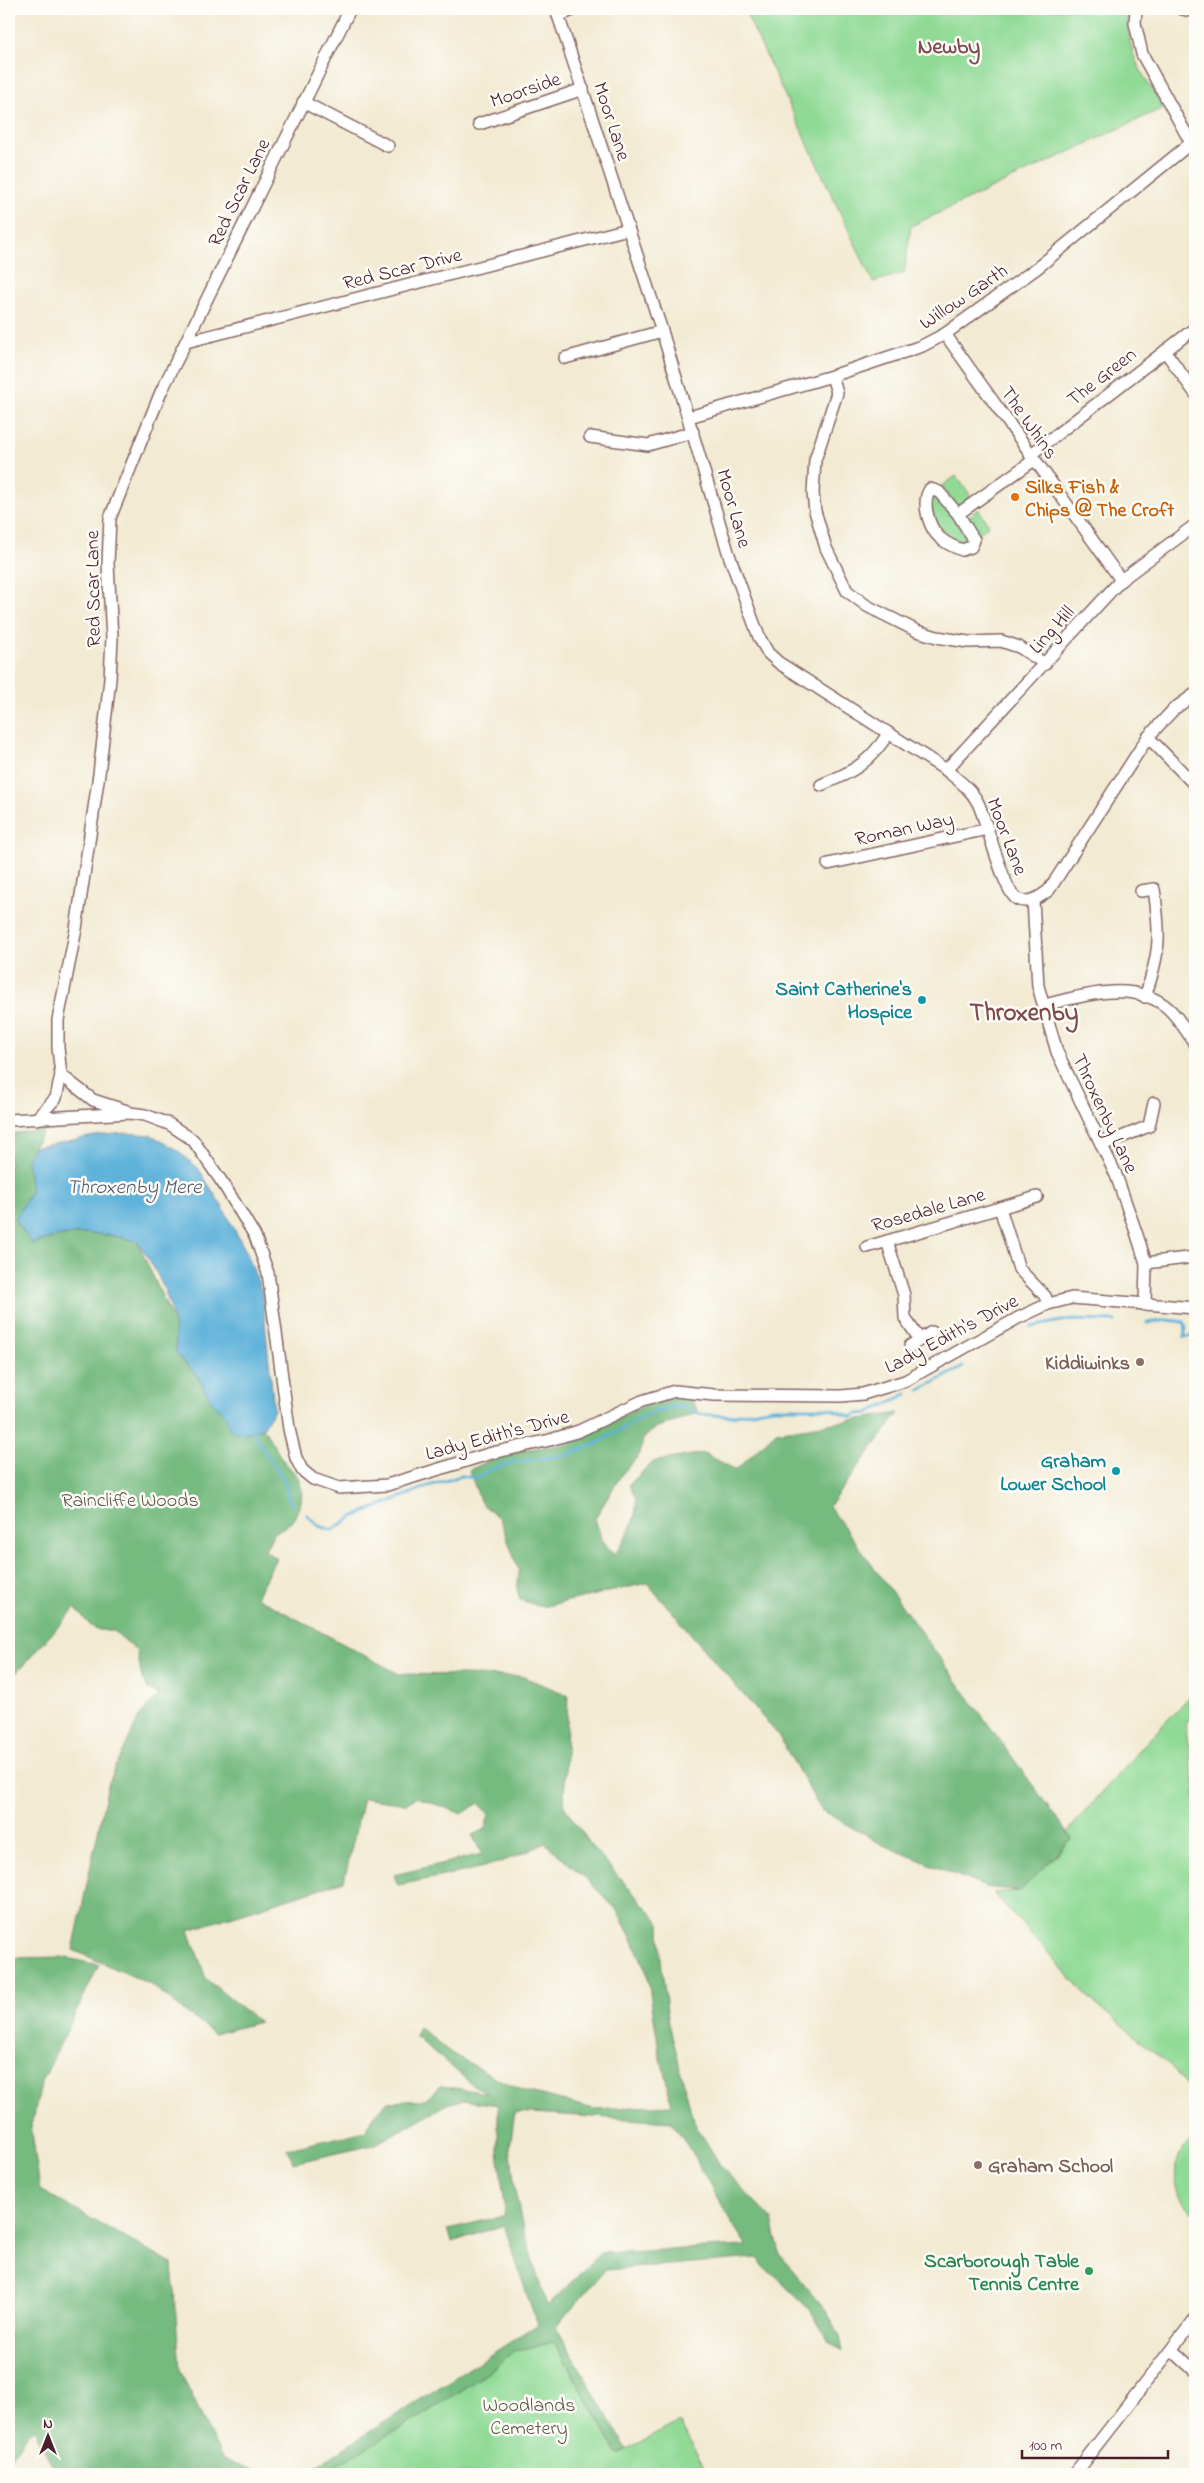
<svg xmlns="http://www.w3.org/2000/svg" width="1204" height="2483" font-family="'Indie Flower',sans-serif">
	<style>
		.green { fill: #90da96; stroke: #6d7c60 }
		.forest { fill: #74ba7f; stroke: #5f6c55; fill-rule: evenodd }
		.water { fill: #5eb2da; stroke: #546882 }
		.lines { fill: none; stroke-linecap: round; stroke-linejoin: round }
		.stream { stroke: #5eb2da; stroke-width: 3 }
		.minor-casing { stroke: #856665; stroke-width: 14 }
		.minor { stroke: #fff; stroke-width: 11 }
		.food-dot { fill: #e8710a; stroke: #fdfcf7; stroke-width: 2 }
		.culture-dot { fill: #0f9aa8; stroke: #fdfcf7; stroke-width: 2 }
		.education-dot { fill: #8d6e63; stroke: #fdfcf7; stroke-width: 2 }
		.leisure-dot { fill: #2e9e5b; stroke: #fdfcf7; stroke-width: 2 }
		.labels { text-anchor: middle; stroke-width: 5; stroke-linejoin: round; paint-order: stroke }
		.street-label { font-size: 20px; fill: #4a1f2b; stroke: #fdfcf7 }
		.food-label { font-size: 20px; font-weight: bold; fill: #c56008; stroke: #fdfcf7; text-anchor: start }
		.culture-label { font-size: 20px; font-weight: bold; fill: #0d838f; stroke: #fdfcf7; text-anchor: end }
		.education-label { font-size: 20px; font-weight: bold; fill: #785e54; stroke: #fdfcf7; text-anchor: end }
		.park-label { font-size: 20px; fill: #5f574b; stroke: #fdfcf7 }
		.leisure-label { font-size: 20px; font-weight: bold; fill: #27864d; stroke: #fdfcf7; text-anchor: end }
		.water-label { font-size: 21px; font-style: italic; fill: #525a71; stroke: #fdfcf7 }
		.quarter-label { font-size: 22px; font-weight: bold; fill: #7f4b4e; stroke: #fdfcf7 }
		.district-label { font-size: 25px; font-weight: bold; fill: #7f4b4e; stroke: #fdfcf7 }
	</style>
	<rect width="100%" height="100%" fill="#fdfcf7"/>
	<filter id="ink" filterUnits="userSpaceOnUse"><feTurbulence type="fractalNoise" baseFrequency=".02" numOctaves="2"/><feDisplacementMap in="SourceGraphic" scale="10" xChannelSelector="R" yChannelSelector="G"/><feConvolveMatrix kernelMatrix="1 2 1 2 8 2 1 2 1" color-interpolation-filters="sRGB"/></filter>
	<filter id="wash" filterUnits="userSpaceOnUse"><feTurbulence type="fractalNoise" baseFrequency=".0096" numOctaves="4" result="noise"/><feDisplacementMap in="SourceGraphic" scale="20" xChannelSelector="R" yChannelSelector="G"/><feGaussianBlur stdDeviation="1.12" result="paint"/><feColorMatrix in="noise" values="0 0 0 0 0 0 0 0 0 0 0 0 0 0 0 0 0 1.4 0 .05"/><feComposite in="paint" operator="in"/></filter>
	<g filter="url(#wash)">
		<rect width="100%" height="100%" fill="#f2ead2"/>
		<g class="green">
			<path d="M744 9H1127C1127 55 1140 70 1163 108L911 226 904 273 873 282Z"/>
			<path d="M956 476 971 496 960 505H956L942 486Z"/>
			<path d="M934 499C943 501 966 531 965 541L963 544 950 538 934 522 930 502Z"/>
			<path d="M978 509 989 525 977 535 967 518Z"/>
			<path d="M1195 1691V1710L1191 1714 1192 1721 1185 1722 1195 1792V2097L1172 2067 1087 1996 994 1893 1020 1891 1072 1840 1068 1831 1141 1748Z"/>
			<path d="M1195 2142V2213C1172 2201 1166 2150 1195 2142Z"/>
			<path d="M554 2342 618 2454 679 2422 708 2474H332L329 2469 418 2418 498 2366 513 2351Z"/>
		</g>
		<g class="forest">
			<path d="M9 1130 15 1133 44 1130 27 1159 31 1191 15 1221 33 1244C72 1230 96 1231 137 1241L177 1329 176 1353 197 1375 212 1402 227 1416 230 1430 242 1434 263 1428 282 1459 298 1477 302 1490 301 1502 293 1521 273 1534 265 1551 276 1558 256 1597 399 1674 521 1676 568 1695 564 1806 593 1848 660 1923 661 1960 668 2019 693 2120 722 2168 772 2219 780 2255 827 2311 840 2337 843 2351 829 2342 810 2310 756 2258 605 2270 556 2327 627 2449 618 2454 554 2342 513 2351 498 2366 418 2418 330 2469 332 2474H312L316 2466 537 2325 504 2225 452 2242 448 2229 504 2216 505 2206 498 2152V2105L463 2100 447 2104 374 2145 293 2163 288 2149 366 2131 376 2113 388 2102 425 2100 441 2086 488 2093 473 2085 415 2036 419 2027 451 2053 515 2088 594 2109 672 2105 659 2050 647 1973 633 1941 616 1909 584 1877 545 1843C496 1869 451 1874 398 1885L394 1875 482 1854 472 1835 485 1829 489 1814 479 1803 462 1814 416 1797 406 1804 363 1798 344 1881 189 1930 206 1979 259 2022 214 2034 150 1984 73 1950 108 1784 140 1715 159 1695 149 1690 142 1679 137 1651 114 1631 99 1630 90 1625 75 1608 9 1681ZM515 2112 672 2122C700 2162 719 2206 747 2246L601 2253 547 2306 524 2233 516 2195 510 2146Z"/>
			<path d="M679 1397 690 1398 699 1413 655 1428 643 1439 640 1454 622 1474 595 1518 601 1538 614 1555C624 1542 639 1516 636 1500 635 1495 631 1490 629 1485L652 1462 704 1453 736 1470 776 1432 899 1413 829 1506 1072 1839 1020 1891 985 1887 883 1845 821 1810 778 1735 647 1583 542 1607 520 1600 517 1589 519 1571 500 1519 481 1503 469 1470 498 1457 528 1449 569 1444 641 1407Z"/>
			<path d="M62 1957 99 1965 42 2082 31 2125 40 2190 172 2264 180 2370 222 2459 266 2474H57L39 2442 36 2428 25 2438 11 2456 9 2445V1958Z"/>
		</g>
		<path class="water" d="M126 1133 151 1135 177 1150 198 1168 222 1206 247 1253 262 1293 274 1410 263 1428 242 1434 230 1430 226 1416 212 1402 197 1375 176 1353C177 1310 161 1276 137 1241 96 1231 72 1230 32 1244L15 1220 31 1191 27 1159 32 1148 94 1136Z"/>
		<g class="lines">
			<g class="stream">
				<path d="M1147 1323 1168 1320 1184 1322 1186 1327 1184 1337 1195 1336"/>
				<path d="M1032 1327 1066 1320 1115 1321"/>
				<path d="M920 1390 963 1367"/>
				<path d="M253 1431C261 1450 275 1464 284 1481 289 1492 284 1494 294 1506"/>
				<path d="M307 1515 319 1526 332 1530 353 1517 426 1487 461 1476 478 1478 491 1469 515 1462 567 1455 596 1444 644 1416 672 1407 681 1406 700 1414 730 1416 773 1408H820L831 1409 852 1417 857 1414 868 1413 907 1394"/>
			</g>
		</g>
	</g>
	<g filter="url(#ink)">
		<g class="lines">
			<defs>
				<g id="minor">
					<path d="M556 9 662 331 729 555 759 637 768 653 779 663 946 770C958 780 971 789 978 803 987 821 1004 893 1017 899 1029 905 1040 897 1049 890L1148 737 1174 709 1195 694"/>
					<path d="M1136 9 1135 23 1142 54 1195 150"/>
					<path d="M1182 9 1195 12"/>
					<path d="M558 16 575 9"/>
					<path d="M303 102 388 146"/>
					<path d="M479 124 583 89"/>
					<path d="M945 334 1121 580"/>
					<path d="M186 342 628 229"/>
					<path d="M1165 351 1195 393"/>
					<path d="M565 358 662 331"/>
					<path d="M832 376 837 393 815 460 813 493 815 511 826 548 847 591 867 606 917 631 937 637 968 642 1001 641 1019 647 1045 664"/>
					<path d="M689 417 832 376 922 346 945 334 1037 268 1191 143"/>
					<path d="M590 437 648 445 693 432"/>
					<path d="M1030 455 1195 328"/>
					<path d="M958 514 939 492 930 489C921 503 929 528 940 538 947 544 954 547 962 550L971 547 974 540 958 514 1034 460"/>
					<path d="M1148 737 1195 785"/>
					<path d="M946 770 1121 580 1195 525"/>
					<path d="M821 785C853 772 869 763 888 734"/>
					<path d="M828 864 988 829"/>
					<path d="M1141 891 1154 889C1161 937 1160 952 1145 997"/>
					<path d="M1033 900 1038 986 1057 1052 1116 1175 1136 1232 1146 1263 1145 1305"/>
					<path d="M1045 1005C1083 995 1137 979 1170 1010 1180 1020 1188 1033 1195 1044"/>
					<path d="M61 1075 93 1100 127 1111"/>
					<path d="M36 1119 56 1098 61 1075 58 1048V1020L76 929 99 774 110 679 112 638 108 564 110 518 161 392 350 9"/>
					<path d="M9 1120 130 1113 145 1115 169 1124 193 1140 224 1185 255 1236 268 1273 289 1429 296 1458 302 1470 313 1479 339 1488 387 1485 492 1453 550 1440 579 1431 642 1401 675 1391 714 1395 841 1396 863 1394 905 1381 1018 1318 1048 1304 1072 1298 1195 1308"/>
					<path d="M1102 1145 1149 1126 1154 1103"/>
					<path d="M1000 1208 1019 1269 1045 1296 1048 1304"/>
					<path d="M887 1241 904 1295 905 1318 920 1340"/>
					<path d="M867 1247 1037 1197"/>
					<path d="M1146 1263 1195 1257"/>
					<path d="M910 1346 932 1332"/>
					<path d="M1172 2350 1195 2371"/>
					<path d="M1074 2474 1195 2319"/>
				</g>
			</defs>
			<use href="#minor" class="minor-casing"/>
			<use href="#minor" class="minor"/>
		</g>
	</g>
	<circle class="food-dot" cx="1015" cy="497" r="5"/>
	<g class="culture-dot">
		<circle cx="922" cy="1000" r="5"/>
		<circle cx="1116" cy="1471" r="5"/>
	</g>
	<g class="education-dot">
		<circle cx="1140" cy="1362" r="5"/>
		<circle cx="978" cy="2165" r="5"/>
	</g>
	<circle class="leisure-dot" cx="1089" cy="2271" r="5"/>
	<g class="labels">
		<g class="street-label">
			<text transform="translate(525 89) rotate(-19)" y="7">Moorside</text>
			<text transform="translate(613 121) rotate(72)" y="7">Moor Lane</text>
			<text transform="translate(238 192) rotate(-64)" y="7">Red Scar Lane</text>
			<text transform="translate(402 268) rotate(-14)" y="7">Red Scar Drive</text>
			<text transform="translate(963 296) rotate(-34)" y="7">Willow Garth</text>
			<text transform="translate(1101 376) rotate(-38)" y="7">The Green</text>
			<text transform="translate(1030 422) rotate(55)" y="7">The Whins</text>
			<text transform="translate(735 508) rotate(74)" y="7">Moor Lane</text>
			<text transform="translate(92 589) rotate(-91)" y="7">Red Scar Lane</text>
			<text transform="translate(1051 629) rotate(-48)" y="7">Ling Hill</text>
			<text transform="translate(904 828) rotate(-12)" y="7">Roman Way</text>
			<text transform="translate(1008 836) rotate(69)" y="7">Moor Lane</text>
			<text transform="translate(1106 1113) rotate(65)" y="7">Throxenby Lane</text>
			<text transform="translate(928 1209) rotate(-16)" y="7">Rosedale Lane</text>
			<text transform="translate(951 1333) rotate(-28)" y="7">Lady Edith's Drive</text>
			<text transform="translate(497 1434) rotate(-15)" y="7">Lady Edith's Drive</text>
		</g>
		<g class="food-label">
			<text x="1025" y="493">Silks Fish &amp;<tspan x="1025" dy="23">Chips @ The Croft</tspan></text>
		</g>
		<g class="culture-label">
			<text x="912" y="995">Saint Catherine's<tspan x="912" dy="23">Hospice</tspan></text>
			<text x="1106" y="1467">Graham<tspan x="1106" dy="23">Lower School</tspan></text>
		</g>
		<g class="education-label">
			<text x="1130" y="1369">Kiddiwinks</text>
			<text x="988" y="2172" text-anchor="start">Graham School</text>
		</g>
		<g class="park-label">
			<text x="130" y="1506">Raincliffe Woods</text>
			<text x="529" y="2411">Woodlands<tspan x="529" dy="23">Cemetery</tspan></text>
		</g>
		<g class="leisure-label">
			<text x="1079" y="2267">Scarborough Table<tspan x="1079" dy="23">Tennis Centre</tspan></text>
		</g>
		<g class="water-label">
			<text x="134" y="1193">Throxenby Mere</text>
		</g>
		<g class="quarter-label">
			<text x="949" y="53">Newby</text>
		</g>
		<g class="district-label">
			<text x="1024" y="1020">Throxenby</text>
		</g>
	</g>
	<rect width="1204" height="2483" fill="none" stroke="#fdfcf7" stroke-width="30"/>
	<g transform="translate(48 2436)" stroke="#fdfcf7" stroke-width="4" paint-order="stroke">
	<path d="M0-4L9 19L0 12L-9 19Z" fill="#4a1f2b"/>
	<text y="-8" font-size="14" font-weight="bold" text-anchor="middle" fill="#4a1f2b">N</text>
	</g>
	<path d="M1022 2450v8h146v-8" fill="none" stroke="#4a1f2b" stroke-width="2.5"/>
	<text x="1029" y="2450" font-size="15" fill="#4a1f2b" stroke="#fdfcf7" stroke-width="4" paint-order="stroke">100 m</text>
</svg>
